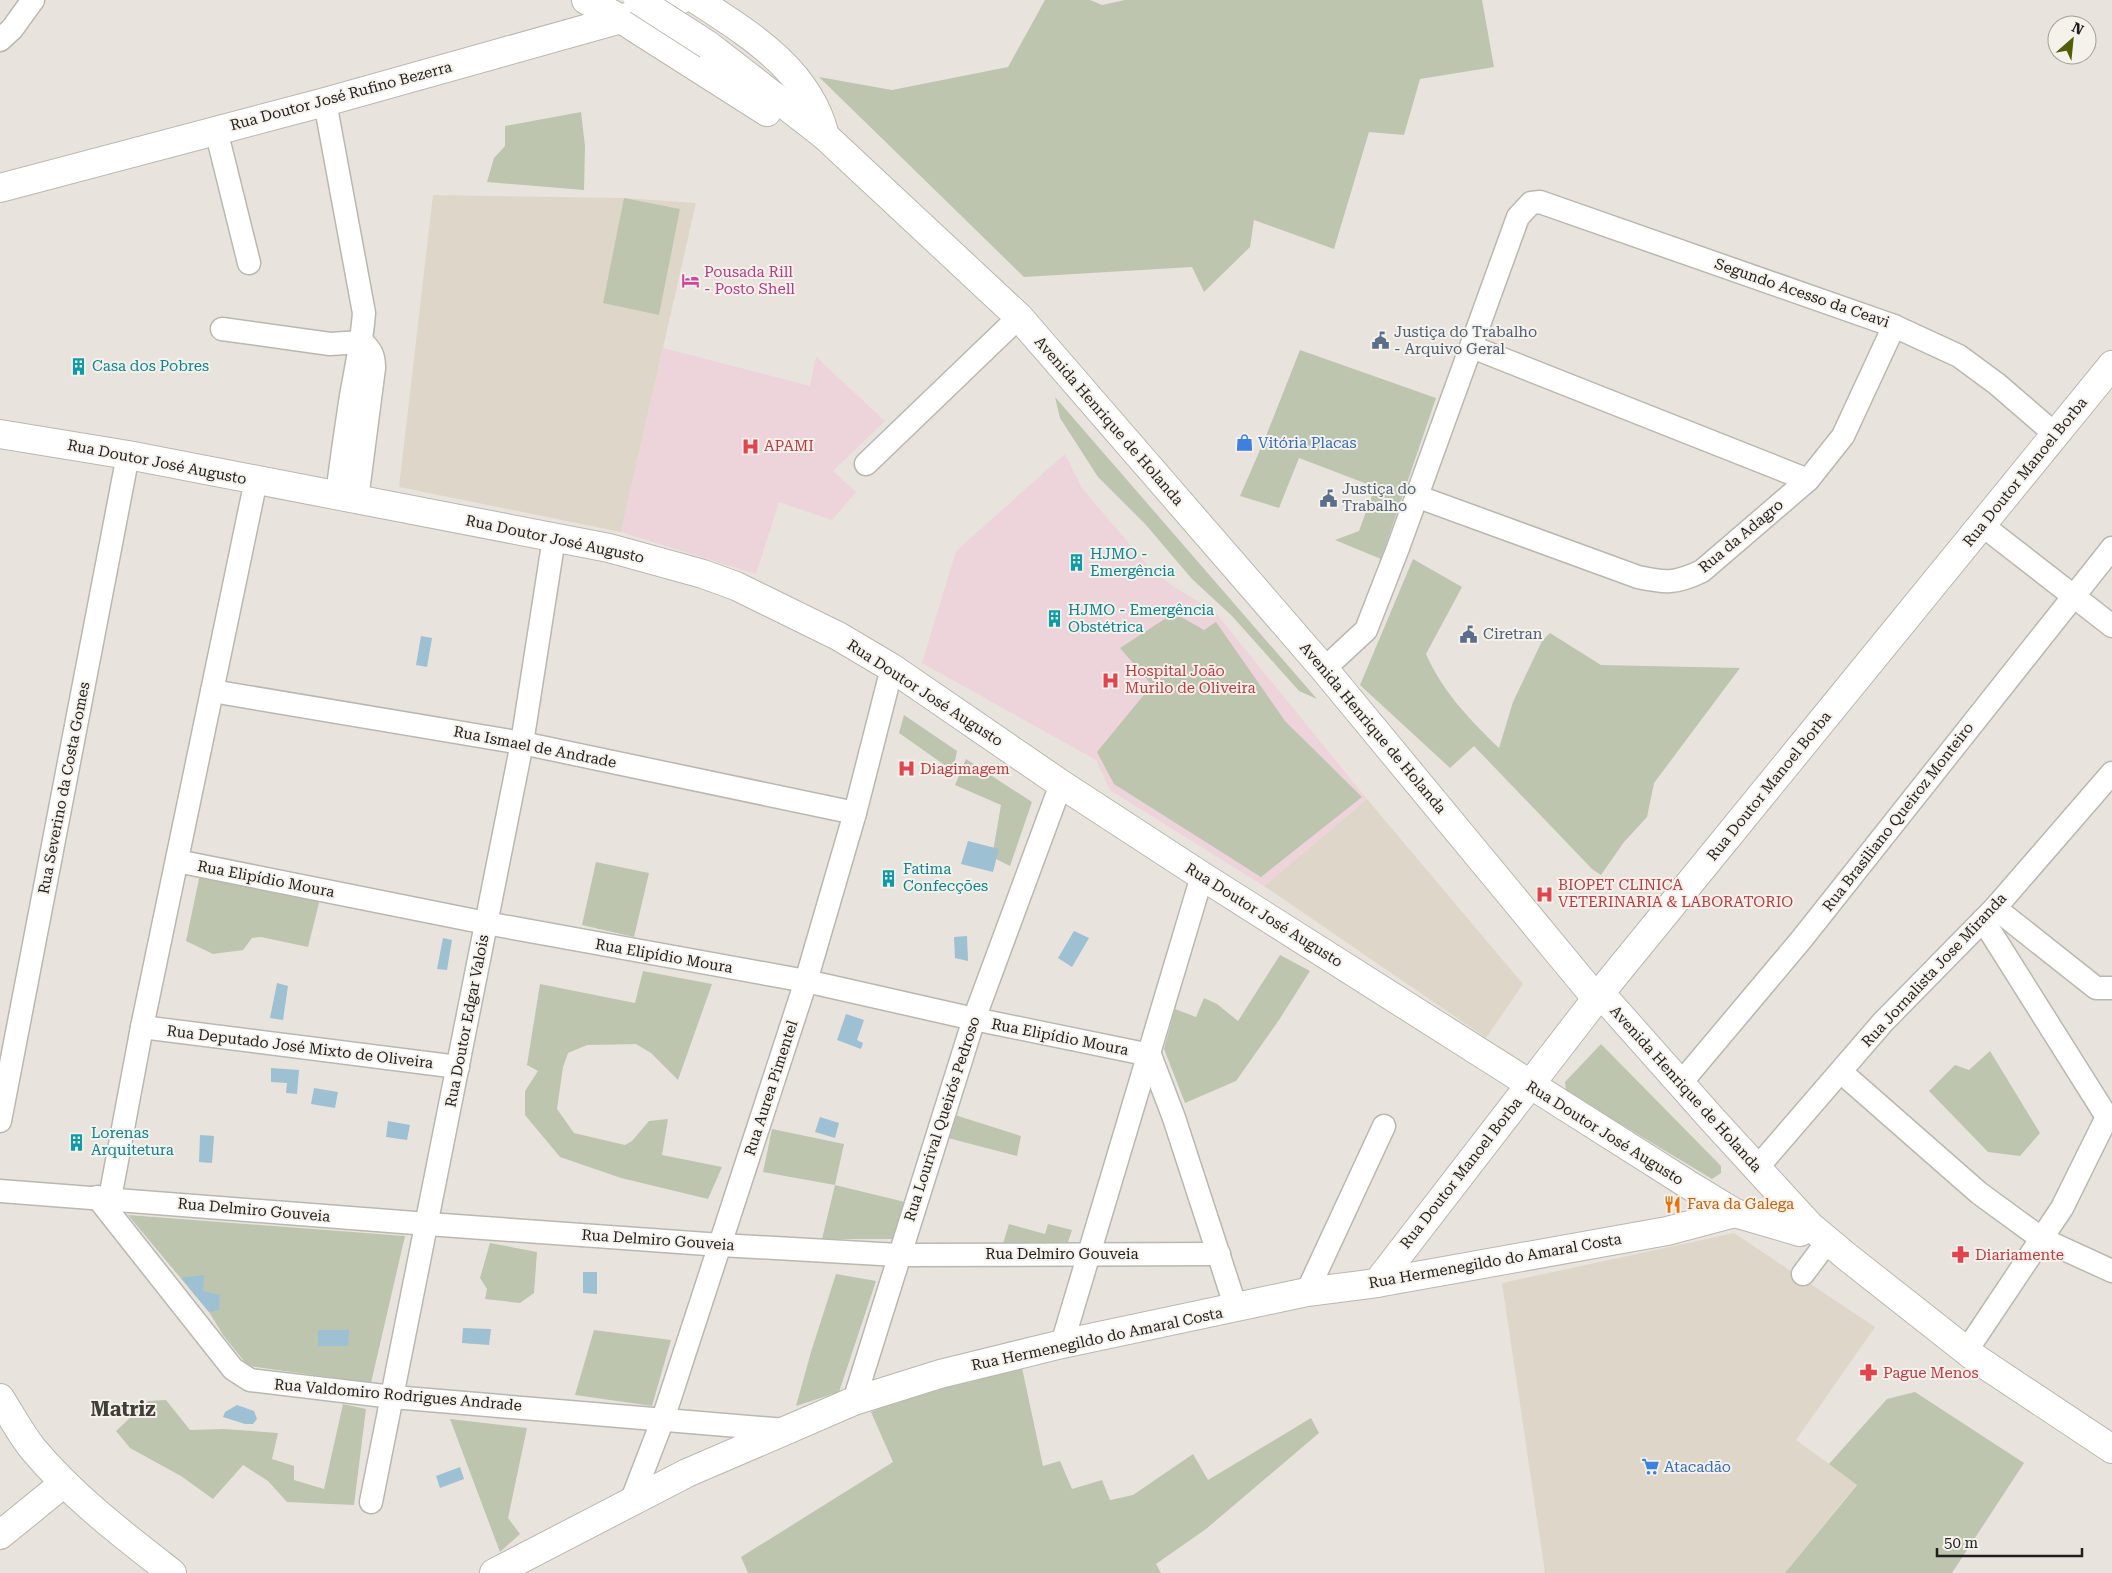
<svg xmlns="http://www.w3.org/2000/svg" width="2112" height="1573" font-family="'Roboto Serif',serif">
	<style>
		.built { fill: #ded7c9 }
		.medical { fill: #edd3da }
		.green { fill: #bdc5af }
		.water { fill: #9dc0d2 }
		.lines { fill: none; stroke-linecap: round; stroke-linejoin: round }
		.street-casing { stroke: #bab7b0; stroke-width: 25 }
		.secondary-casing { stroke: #bab7b0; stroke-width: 30 }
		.primary-casing { stroke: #bab7b0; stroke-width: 30 }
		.street { stroke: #fff; stroke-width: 22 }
		.secondary { stroke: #fff; stroke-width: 28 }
		.primary { stroke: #fff; stroke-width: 28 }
		.primary-bridge-casing { stroke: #bab7b0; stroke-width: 30; stroke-linecap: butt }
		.primary-bridge { stroke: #fff; stroke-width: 28 }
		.labels { text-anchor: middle; stroke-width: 4; stroke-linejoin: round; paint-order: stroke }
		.street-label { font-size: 15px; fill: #201f1d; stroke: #f5f2eb }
		.hotel-label { font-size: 15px; fill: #b23c85; stroke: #f5f2eb; text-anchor: start }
		.service-label { font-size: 15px; fill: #4e5e75; stroke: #f5f2eb; text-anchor: start }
		.culture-label { font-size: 15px; fill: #0d838f; stroke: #f5f2eb; text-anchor: start }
		.shop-label { font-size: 15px; fill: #366cbe; stroke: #f5f2eb; text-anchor: start }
		.health-label { font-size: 15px; fill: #be3a42; stroke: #f5f2eb; text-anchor: start }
		.food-label { font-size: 15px; fill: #c56008; stroke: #f5f2eb; text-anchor: start }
		.district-label { font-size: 20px; font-weight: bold; fill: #413e38; stroke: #f5f2eb }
	</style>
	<rect width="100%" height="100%" fill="#e8e4dd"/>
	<g class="built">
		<path d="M433 195 624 198 696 203 621 532 399 487Z"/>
		<path d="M1367 799 1523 984 1486 1038 1264 886Z"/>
		<path d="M1734 1233 1875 1327 1796 1440 1857 1484 1785 1573H1545L1502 1283Z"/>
	</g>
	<g class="medical">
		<path d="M663 348 810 386 816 357 885 421 833 471 856 492 832 520 779 502 756 574 621 532Z"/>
		<path d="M1065 454 1082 488 1149 567 1174 587 1214 611 1367 799 1264 886 1110 790 1096 760 922 663 956 551Z"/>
	</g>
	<g class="green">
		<path d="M1045 0H1090L1102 5 1125 0H1482L1494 67 1420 79 1404 135 1369 132 1334 249 1254 220 1250 247 1204 292 1192 267 1024 277 819 77 892 90 1008 67Z"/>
		<path d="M581 112 585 146 584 190 487 182 494 158 505 146V126Z"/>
		<path d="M624 198 680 209 659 315 603 303Z"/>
		<path d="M1300 350 1436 398 1381 559 1335 540 1359 531 1375 487 1299 458 1279 508 1240 496 1266 436Z"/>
		<path d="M1055 397 1317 699 1299 691 1232 616 1192 579 1146 525 1098 477 1060 418Z"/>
		<path d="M1413 559 1462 587 1426 654C1442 691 1470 720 1499 748L1513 702 1542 641 1550 633 1601 665 1740 668 1654 783 1647 817 1624 842 1601 875 1592 869 1474 746 1450 768 1360 685Z"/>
		<path d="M1174 613 1204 630 1216 622 1285 721 1362 797 1261 877 1114 784 1097 752 1152 685 1120 648Z"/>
		<path d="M904 715 957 751 953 771 899 733Z"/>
		<path d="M966 759 1032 802 1010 866 992 857 1001 805 955 785Z"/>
		<path d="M596 862 649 873 634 937 582 925Z"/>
		<path d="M200 874 320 899 308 947 261 937 252 938 243 950 213 954 186 941Z"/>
		<path d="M1280 955 1310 971 1279 1020 1236 1081 1185 1103 1164 1049 1175 1009 1196 1017 1204 998 1217 1004 1238 1021Z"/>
		<path d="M643 971 712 984 678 1080 651 1053 636 1044 587 1045 568 1053 563 1067 557 1109 574 1133 625 1145 632 1141 649 1121 668 1119 662 1155 722 1167 708 1199 621 1178 560 1157 525 1115V1091L538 1071 527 1065 540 984 635 1003Z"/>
		<path d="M1601 1044 1721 1166V1173L1712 1179 1566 1091 1565 1082Z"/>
		<path d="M1990 1051 2040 1133 2020 1156 1988 1152 1929 1091 1955 1065 1969 1070Z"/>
		<path d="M955 1115 1021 1136 1017 1156 948 1138Z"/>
		<path d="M772 1129 844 1144 835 1185 905 1202 897 1239H822L835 1185 763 1172Z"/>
		<path d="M128 1215 405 1236 371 1383 248 1366 223 1335 209 1312Z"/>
		<path d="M1009 1224 1045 1234 1048 1224 1072 1230 1066 1248 1002 1247Z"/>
		<path d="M490 1243 537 1252 534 1293 520 1303 485 1299 487 1289 480 1278Z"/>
		<path d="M836 1274 876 1281 839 1392 796 1406 811 1352Z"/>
		<path d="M594 1330 671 1340 652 1406 575 1395Z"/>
		<path d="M1022 1368 1043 1466 1060 1461 1072 1489 1102 1480 1110 1500 1133 1495 1193 1454 1208 1480 1311 1418 1319 1433 1206 1529 1156 1564 1161 1573H748L741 1557 893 1462 871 1412 914 1393Z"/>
		<path d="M1915 1392 2024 1463 1952 1573H1785L1857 1485 1829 1464 1887 1399Z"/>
		<path d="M166 1400 190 1430 224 1429 278 1433 272 1459 294 1466V1480L324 1489 343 1404 366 1409 354 1505 287 1502 268 1481 243 1465 213 1499 181 1476 130 1448 116 1431 148 1401Z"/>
		<path d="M450 1419 527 1428 508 1518 520 1534 500 1552Z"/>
	</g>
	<g class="water">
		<path d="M421 636 432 638 427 667 416 665Z"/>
		<path d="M968 841 999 849 993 872 961 864Z"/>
		<path d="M1074 931 1089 938 1072 967 1058 958Z"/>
		<path d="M967 936 968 961 955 958 954 937Z"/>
		<path d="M443 938 452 940 447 970 437 969Z"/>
		<path d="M277 983 288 986 283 1020 270 1018Z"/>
		<path d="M846 1014 864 1020 857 1040 863 1043 861 1049 837 1040Z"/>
		<path d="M271 1068 299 1070 297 1094 286 1093 287 1083 271 1082Z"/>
		<path d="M314 1088 338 1092 335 1108 311 1104Z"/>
		<path d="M820 1117 839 1123 835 1138 815 1132Z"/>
		<path d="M388 1121 410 1125 407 1140 386 1137Z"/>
		<path d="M200 1135 214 1136 212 1163 199 1162Z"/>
		<path d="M583 1272H597V1294L583 1293Z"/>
		<path d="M204 1275 203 1291 220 1295 219 1310 209 1312 181 1278Z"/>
		<path d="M463 1328 491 1329 489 1345 462 1343Z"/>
		<path d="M318 1330H349L348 1346H318Z"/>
		<path d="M237 1405 254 1411 257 1419 253 1424H245L223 1417 225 1412Z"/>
		<path d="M460 1467 464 1479 440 1488 436 1476Z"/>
	</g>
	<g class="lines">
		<defs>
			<g id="street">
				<path d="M0 40 12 29 33 0"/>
				<path d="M325 102 364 313C362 341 356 368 351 396 346 429 341 462 337 495"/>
				<path d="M216 130 249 263"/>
				<path d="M222 329 330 344 362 342"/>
				<path d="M1472 347 1808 480"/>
				<path d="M866 464 1019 317"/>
				<path d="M1416 496 1638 577C1666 583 1675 584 1702 571L1808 480 1843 436 1894 326"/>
				<path d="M357 499 374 368C374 355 371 350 362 342"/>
				<path d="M1982 525 2112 626"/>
				<path d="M1324 669 1366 630 1398 548 1518 217 1531 203 1540 202 1894 326 1959 356 1997 384 2056 435"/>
				<path d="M212 691 522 743 855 813"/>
				<path d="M177 861 486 923 806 981 974 1019 1150 1055 1174 1118 1236 1308"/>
				<path d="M1995 908 2096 988H2112"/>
				<path d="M1983 920 2107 1117"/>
				<path d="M142 1027 458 1067"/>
				<path d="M1841 1072 1979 1193 2042 1239 2112 1271"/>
				<path d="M1680 1084 1801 940 2112 548"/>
				<path d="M0 1121 128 455"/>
				<path d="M1757 1168 1883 1022 1995 908 2112 773"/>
				<path d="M0 1191 428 1224 721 1245 898 1255 1219 1254"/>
				<path d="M97 1197 233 1369 250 1380 393 1397 785 1430"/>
				<path d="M110 1198 142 1027 256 480"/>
				<path d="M1803 1274 1821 1250"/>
				<path d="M1307 1292 1384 1126"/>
				<path d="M1062 1344 1202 876"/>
				<path d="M1967 1350 2062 1208 2107 1117"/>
				<path d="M854 1401 974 1019 1061 784"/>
				<path d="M371 1502 522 743 554 538"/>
				<path d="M631 1502 663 1419 806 981 855 813 892 668"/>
			</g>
			<g id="secondary">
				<path d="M0 188 325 102 621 19 680 0"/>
				<path d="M0 434 128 455 609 548 703 574 736 586 838 636 892 668 1061 784 1202 876 1689 1185 1735 1213 1800 1232"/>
				<path d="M1377 1283 1610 981 2112 365"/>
				<path d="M0 1398C11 1415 20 1433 33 1449 73 1497 123 1535 172 1573"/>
				<path d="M0 1535 64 1483"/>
				<path d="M494 1573 687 1473 854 1401 940 1374 1062 1344 1307 1292 1377 1283 1667 1231 1735 1213"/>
			</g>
			<g id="primary">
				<path d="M586 0 621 19 767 112"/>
				<path d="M697 0C750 35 809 70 825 136"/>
				<path d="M708 45 825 136 1019 317 1324 669 1596 998 1609 1003 1712 1119 1810 1226 1846 1256 1978 1360 2112 1449"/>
			</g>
		</defs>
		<use href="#street" class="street-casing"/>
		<use href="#secondary" class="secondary-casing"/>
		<use href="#primary" class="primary-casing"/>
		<use href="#street" class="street"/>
		<use href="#secondary" class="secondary"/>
		<use href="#primary" class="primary"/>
		<defs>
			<path id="primary-bridge" d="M638 0 708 45"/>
		</defs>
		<use href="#primary-bridge" class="primary-bridge-casing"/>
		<use href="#primary-bridge" class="primary-bridge"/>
	</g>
	<defs>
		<symbol id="hotel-bare" viewBox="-9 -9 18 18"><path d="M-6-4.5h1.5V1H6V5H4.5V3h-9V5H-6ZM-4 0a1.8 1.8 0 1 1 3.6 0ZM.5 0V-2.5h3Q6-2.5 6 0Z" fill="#d1479c" stroke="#f5f2eb" stroke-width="2.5" paint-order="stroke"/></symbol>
		<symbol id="civic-bare" viewBox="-9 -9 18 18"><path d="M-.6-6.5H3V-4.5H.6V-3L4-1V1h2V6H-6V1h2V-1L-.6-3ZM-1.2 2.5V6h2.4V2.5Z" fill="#5c6f8a" stroke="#f5f2eb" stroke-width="2.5" paint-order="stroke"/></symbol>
		<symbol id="building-bare" viewBox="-9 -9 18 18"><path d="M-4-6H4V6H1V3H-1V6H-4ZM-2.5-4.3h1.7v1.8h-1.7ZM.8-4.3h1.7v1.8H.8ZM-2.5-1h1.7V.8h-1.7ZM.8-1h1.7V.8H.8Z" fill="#0f9aa8" stroke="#f5f2eb" stroke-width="2.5" paint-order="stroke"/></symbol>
		<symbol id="shop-bare" viewBox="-9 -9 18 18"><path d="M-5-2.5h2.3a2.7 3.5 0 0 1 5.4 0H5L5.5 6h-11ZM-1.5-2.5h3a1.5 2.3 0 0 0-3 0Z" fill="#3f7fe0" stroke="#f5f2eb" stroke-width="2.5" paint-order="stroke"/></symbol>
		<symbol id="hospital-bare" viewBox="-9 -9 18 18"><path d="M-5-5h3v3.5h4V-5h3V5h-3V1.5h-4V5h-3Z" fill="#e0444e" stroke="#f5f2eb" stroke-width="2.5" paint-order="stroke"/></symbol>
		<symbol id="restaurant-bare" viewBox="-9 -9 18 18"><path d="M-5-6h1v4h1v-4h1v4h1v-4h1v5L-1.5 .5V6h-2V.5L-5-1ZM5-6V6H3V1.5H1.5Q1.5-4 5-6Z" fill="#e8710a" stroke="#f5f2eb" stroke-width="2.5" paint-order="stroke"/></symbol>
		<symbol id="pharmacy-bare" viewBox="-9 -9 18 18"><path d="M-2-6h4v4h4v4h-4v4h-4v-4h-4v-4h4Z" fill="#e0444e" stroke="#f5f2eb" stroke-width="2.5" paint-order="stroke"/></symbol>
		<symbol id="supermarket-bare" viewBox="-9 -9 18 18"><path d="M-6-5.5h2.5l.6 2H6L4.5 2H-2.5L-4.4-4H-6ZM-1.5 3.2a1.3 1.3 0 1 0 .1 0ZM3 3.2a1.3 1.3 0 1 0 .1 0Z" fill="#3f7fe0" stroke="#f5f2eb" stroke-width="2.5" paint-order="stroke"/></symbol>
	</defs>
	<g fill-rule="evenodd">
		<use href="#hotel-bare" x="678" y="268" width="25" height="25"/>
		<use href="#civic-bare" x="1368" y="328" width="25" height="25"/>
		<use href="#building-bare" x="66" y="354" width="25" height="25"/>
		<use href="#shop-bare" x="1232" y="430" width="25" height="25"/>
		<use href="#hospital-bare" x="738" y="434" width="25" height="25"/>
		<use href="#civic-bare" x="1316" y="486" width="25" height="25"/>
		<use href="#building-bare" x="1064" y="550" width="25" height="25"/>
		<use href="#building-bare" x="1042" y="606" width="25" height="25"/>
		<use href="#civic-bare" x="1456" y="622" width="25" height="25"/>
		<use href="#hospital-bare" x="1098" y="668" width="25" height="25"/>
		<use href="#hospital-bare" x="894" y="756" width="25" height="25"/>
		<use href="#building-bare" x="876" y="866" width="25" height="25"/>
		<use href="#hospital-bare" x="1532" y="882" width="25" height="25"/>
		<use href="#building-bare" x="64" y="1130" width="25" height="25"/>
		<use href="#restaurant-bare" x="1660" y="1192" width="25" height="25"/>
		<use href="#pharmacy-bare" x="1948" y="1242" width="25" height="25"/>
		<use href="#pharmacy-bare" x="1856" y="1360" width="25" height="25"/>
		<use href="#supermarket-bare" x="1638" y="1454" width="25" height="25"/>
	</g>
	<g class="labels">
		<g class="street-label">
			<text transform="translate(341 96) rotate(-15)" y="5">Rua Doutor José Rufino Bezerra</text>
			<text transform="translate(1802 293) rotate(19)" y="5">Segundo Acesso da Ceavi</text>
			<text transform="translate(1109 421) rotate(49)" y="5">Avenida Henrique de Holanda</text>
			<text transform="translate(157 462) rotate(11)" y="5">Rua Doutor José Augusto</text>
			<text transform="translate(2025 472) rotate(-51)" y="5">Rua Doutor Manoel Borba</text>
			<text transform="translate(1741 536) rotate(-40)" y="5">Rua da Adagro</text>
			<text transform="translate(555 539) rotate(12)" y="5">Rua Doutor José Augusto</text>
			<text transform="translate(925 693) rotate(33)" y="5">Rua Doutor José Augusto</text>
			<text transform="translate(1373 728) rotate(50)" y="5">Avenida Henrique de Holanda</text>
			<text transform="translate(535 747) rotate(11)" y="5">Rua Ismael de Andrade</text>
			<text transform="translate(1769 786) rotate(-51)" y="5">Rua Doutor Manoel Borba</text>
			<text transform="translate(64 788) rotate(-79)" y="5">Rua Severino da Costa Gomes</text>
			<text transform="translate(1898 817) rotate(-52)" y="5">Rua Brasiliano Queiroz Monteiro</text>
			<text transform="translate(266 879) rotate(11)" y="5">Rua Elipídio Moura</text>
			<text transform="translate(1264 915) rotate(32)" y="5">Rua Doutor José Augusto</text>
			<text transform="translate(664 956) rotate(10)" y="5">Rua Elipídio Moura</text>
			<text transform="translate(1934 970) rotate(-47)" y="5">Rua Jornalista Jose Miranda</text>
			<text transform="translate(467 1021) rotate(-79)" y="5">Rua Doutor Edgar Valois</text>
			<text transform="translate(1060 1037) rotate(11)" y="5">Rua Elipídio Moura</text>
			<text transform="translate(300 1047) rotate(7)" y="5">Rua Deputado José Mixto de Oliveira</text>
			<text transform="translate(771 1088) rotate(-72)" y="5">Rua Aurea Pimentel</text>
			<text transform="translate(1686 1089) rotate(48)" y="5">Avenida Henrique de Holanda</text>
			<text transform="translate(942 1119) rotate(-72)" y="5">Rua Lourival Queirós Pedroso</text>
			<text transform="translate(1605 1133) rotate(32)" y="5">Rua Doutor José Augusto</text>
			<text transform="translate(1461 1173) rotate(-52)" y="5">Rua Doutor Manoel Borba</text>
			<text transform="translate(254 1210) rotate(5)" y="5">Rua Delmiro Gouveia</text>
			<text transform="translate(658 1240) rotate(4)" y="5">Rua Delmiro Gouveia</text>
			<text x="1062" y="1259">Rua Delmiro Gouveia</text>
			<text transform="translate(1495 1261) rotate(-10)" y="5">Rua Hermenegildo do Amaral Costa</text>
			<text transform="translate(1097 1339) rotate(-12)" y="5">Rua Hermenegildo do Amaral Costa</text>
			<text transform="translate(398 1395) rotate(5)" y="5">Rua Valdomiro Rodrigues Andrade</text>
		</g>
		<g class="hotel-label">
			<text x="704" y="277">Pousada Rill<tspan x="704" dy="17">- Posto Shell</tspan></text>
		</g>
		<g class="service-label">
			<text x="1394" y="337">Justiça do Trabalho<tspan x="1394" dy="17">- Arquivo Geral</tspan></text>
			<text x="1342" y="494">Justiça do<tspan x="1342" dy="17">Trabalho</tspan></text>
			<text x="1483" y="639">Ciretran</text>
		</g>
		<g class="culture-label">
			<text x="92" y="371">Casa dos Pobres</text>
			<text x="1090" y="559">HJMO -<tspan x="1090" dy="17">Emergência</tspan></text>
			<text x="1068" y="615">HJMO - Emergência<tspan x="1068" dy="17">Obstétrica</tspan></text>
			<text x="903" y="874">Fatima<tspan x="903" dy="17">Confecções</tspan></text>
			<text x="91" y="1138">Lorenas<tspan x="91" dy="17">Arquitetura</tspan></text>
		</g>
		<g class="shop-label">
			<text x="1258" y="448">Vitória Placas</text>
			<text x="1664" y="1472">Atacadão</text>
		</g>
		<g class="health-label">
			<text x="764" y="451">APAMI</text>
			<text x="1125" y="676">Hospital João<tspan x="1125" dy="17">Murilo de Oliveira</tspan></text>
			<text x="920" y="774">Diagimagem</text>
			<text x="1558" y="890">BIOPET CLINICA<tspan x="1558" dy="17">VETERINARIA &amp; LABORATORIO</tspan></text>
			<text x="1975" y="1260">Diariamente</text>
			<text x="1883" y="1378">Pague Menos</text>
		</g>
		<g class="food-label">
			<text x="1687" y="1209">Fava da Galega</text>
		</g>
		<g class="district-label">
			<text x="123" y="1416">Matriz</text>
		</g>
	</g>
	<g transform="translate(2072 40) rotate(27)"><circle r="24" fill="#f5f2eb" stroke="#a09e99"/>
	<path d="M0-4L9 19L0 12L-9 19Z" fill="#505f01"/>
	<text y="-8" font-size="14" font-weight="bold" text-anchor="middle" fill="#201f1d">N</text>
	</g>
	<path d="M1937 1548v8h145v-8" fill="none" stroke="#201f1d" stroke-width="2.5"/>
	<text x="1944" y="1548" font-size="15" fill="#201f1d" stroke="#f5f2eb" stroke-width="4" paint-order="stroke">50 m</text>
</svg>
